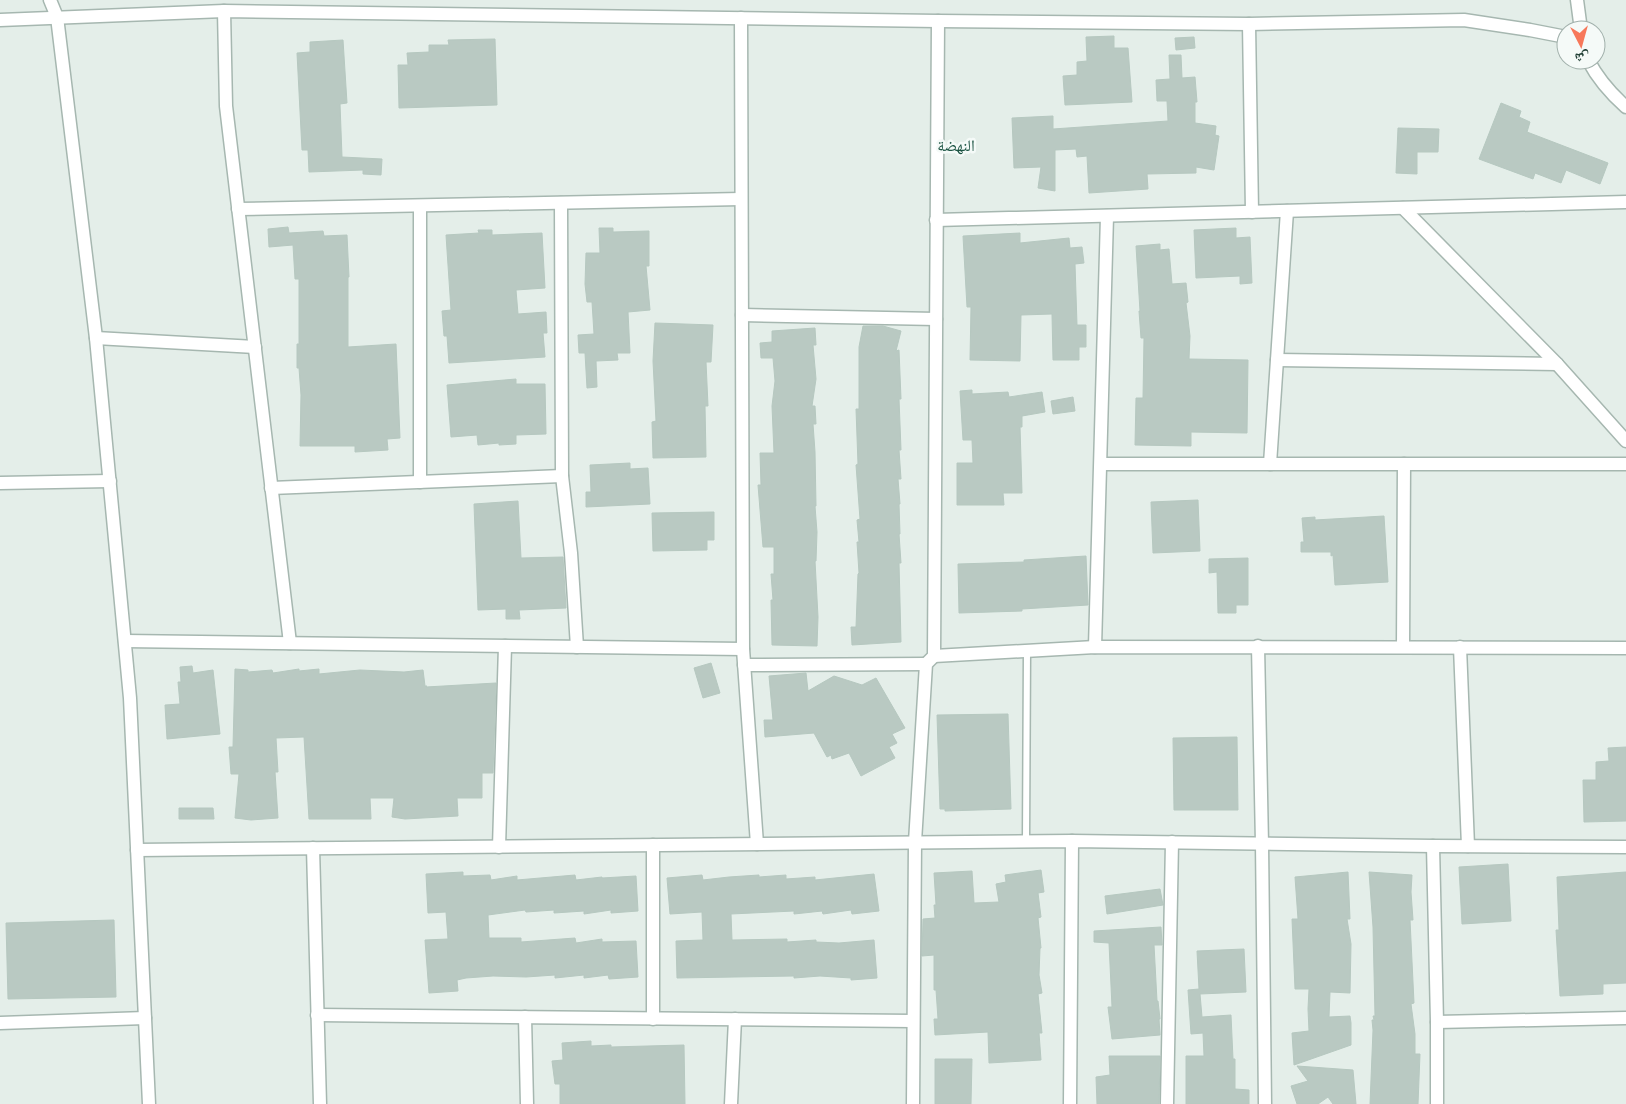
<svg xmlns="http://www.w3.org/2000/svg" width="1626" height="1104" font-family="Montserrat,'Noto Naskh Arabic',sans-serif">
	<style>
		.building { fill: #b9c9c2; stroke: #b6c8c0 }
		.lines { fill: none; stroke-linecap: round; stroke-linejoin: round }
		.service-casing { stroke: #a6b7b0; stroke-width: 9 }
		.minor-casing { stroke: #a6b7b0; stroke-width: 15 }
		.service { stroke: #fff; stroke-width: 6 }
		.minor { stroke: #fff; stroke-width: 12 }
		.labels { text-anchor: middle; stroke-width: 5; stroke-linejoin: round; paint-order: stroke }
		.neighbourhood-label { font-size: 16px; fill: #1d5544; stroke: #f5faf8 }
	</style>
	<rect width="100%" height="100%" fill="#e4eee9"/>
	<g class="building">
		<path d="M1114 36V48H1128L1132 102 1065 105 1063 76 1077 75V62L1087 61 1086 37Z"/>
		<path d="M1194 37 1195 48 1176 50 1175 38Z"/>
		<path d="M495 39 497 105 399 108 398 65H408L407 53 429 52V45H449L448 40Z"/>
		<path d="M343 40 347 103 340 104 342 157 382 159 381 175 363 174V170L309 172 308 150H302L297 53 310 52V42Z"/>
		<path d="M1169 55H1181L1182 78 1195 77 1197 102H1195V123L1216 126 1215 135 1219 136 1214 170 1196 167V173L1147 174 1148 189 1089 193 1087 156 1077 157 1076 149 1055 150V191L1038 188 1041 167 1014 168 1012 118 1053 116V129L1168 121 1167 101H1157L1156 80 1170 79Z"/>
		<path d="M1501 103 1521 111 1519 117 1530 122 1527 132 1608 163 1600 184 1566 170 1561 183 1535 173 1533 179 1479 159Z"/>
		<path d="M1398 128 1439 129 1438 152H1417V174L1396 173Z"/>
		<path d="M288 227 289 233 323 231 324 236 347 235 349 277H348V347L396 344 400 438 387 439 388 450 355 452V446H300L301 395 299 368H297V344H299V279H295L293 245 269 247 268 229Z"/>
		<path d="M599 228H613V232L649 231V266H646L650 310 628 312 630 353H617L618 360 596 361 597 387 587 388 585 353H579L578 335 594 334 592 302H587L585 284 586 253H600Z"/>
		<path d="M1236 228V238L1250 237 1252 283 1240 284V276L1196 278 1194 230Z"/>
		<path d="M478 230H492V235L542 233 545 288 516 290 518 314 546 312 547 333H543L545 357 449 363 447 336H444L442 311 451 310 446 235 479 233Z"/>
		<path d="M1020 233V243L1069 238 1070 248 1082 247 1084 263 1075 264 1077 325H1086V347H1079V360H1053L1052 314 1021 315 1020 361 970 360 971 307H967L963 236Z"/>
		<path d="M1160 244V250L1169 249 1172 284 1186 283 1188 302 1186 303 1190 336 1189 359 1248 360 1247 433 1191 432V446L1135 445 1136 398H1143L1144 338H1141L1139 311H1140L1136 246Z"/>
		<path d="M655 323 713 325 711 362H706L708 406H705L706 457 653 458 652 422 656 421 653 361Z"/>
		<path d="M863 326H883L901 331 896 351 899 350 901 399H899L901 450H899L901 479H898L900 504H899L900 534H899L901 563H899L901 642 852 645 851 627H856L858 574 859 573 857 542H859L857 520 860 519 856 465 858 464 856 409H859V347Z"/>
		<path d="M815 328 816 345H813L816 379 812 406H815L816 424H813L815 452 816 506H815L817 532 816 561H815L818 617 817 646 772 645 771 600H773L771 574H774V547H763L758 485H761L760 453H774L772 406 775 381 773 358H761L760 343 772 342V331Z"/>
		<path d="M516 379V384H545L546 434 516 435V444L499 445V443L478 445 477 435 451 437 447 385Z"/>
		<path d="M972 390V394L1008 392 1009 397 1042 392 1045 412 1022 416V427H1020L1022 493H1003L1004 505H957V463H973L972 440H963L960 391Z"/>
		<path d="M1073 397 1075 411 1053 414 1051 401Z"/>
		<path d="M630 463V469L648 468 650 504 586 507V492H591L590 465Z"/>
		<path d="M1198 500 1200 551 1153 553 1151 502Z"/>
		<path d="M518 501 521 558 563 557 566 608 519 610 520 619H506V609L478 610 474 504Z"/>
		<path d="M714 512V540H707V550L653 551 652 513Z"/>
		<path d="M1384 516 1388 582 1335 585 1333 555 1331 556V552H1301V542H1304L1302 518 1315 517V520Z"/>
		<path d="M1086 556 1088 605 1022 609V611L959 613 958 564 1024 562V560Z"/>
		<path d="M1248 558V605H1236V613H1218L1217 572 1209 573V559Z"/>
		<path d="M711 663 720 693 703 698 694 668Z"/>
		<path d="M192 666 193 673 213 670 220 734 167 739 165 705 180 704 178 682H181L180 667Z"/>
		<path d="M235 669 248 670V672L272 670 273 673 299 669V671L319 669V674L360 670 404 672 423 670 425 686H427L426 687 496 683 493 773H482V798H457L458 816 405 819 392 817 394 798H370L371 819H309L304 737 276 738 278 772H275L278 818 251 820 235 818 239 774H231L229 747H233Z"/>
		<path d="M806 673 808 691 834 676 862 685 876 678 905 728 892 734 897 743 889 747 895 758 861 776 849 753 832 759 831 755 827 757 814 733 765 737 764 720H773L769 676Z"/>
		<path d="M1008 714 1011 809 945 811V809H940L937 715Z"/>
		<path d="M1237 737 1238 810H1174L1173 738Z"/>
		<path d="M1626 747V821L1584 822 1583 780H1596V762L1609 761 1608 748Z"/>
		<path d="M179 808H213L214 819H179Z"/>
		<path d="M1508 864 1511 921 1462 924 1459 867Z"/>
		<path d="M1041 870 1044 892 1038 893 1041 917 1038 918 1041 948H1040L1039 975 1042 993 1038 994 1042 1033H1039L1041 1060 989 1063 988 1032 935 1035 934 1019H938L936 990H934V955L922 956 923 919 935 918 934 905H936L934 873 972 871 974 903 999 902 996 884 1006 882 1005 875Z"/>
		<path d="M463 872V876L490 875 491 880 517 876V880L575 875 576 880 602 877V878L636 876 638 911 611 913V910L584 914V911L554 913V910L526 912 525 910 488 915 489 938H521V942L575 938 576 943 602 939V942L636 941 638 977 609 979 608 975 584 978V975L555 978V975L526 977 493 976 466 978 457 980 458 991 429 993 425 940 448 939 446 912 428 913 426 874Z"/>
		<path d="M1348 872 1350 919H1347L1351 944 1350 993 1330 992 1329 1017 1350 1016 1351 1023V1045L1294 1065 1292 1033 1309 1031 1308 1009 1309 989H1295L1292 919H1298L1295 877Z"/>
		<path d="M1369 872 1412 875 1411 892 1413 920H1410L1414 1003 1411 1004 1415 1034V1054H1420L1418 1104H1370L1373 1030 1372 1020H1374L1373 1016H1375L1373 927Z"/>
		<path d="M1626 872V983L1603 984V994L1560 996 1556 930H1559L1557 877Z"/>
		<path d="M874 874 879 911 852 914 851 910 823 914 822 911 794 914V911L731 914 732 940 787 939V942L816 940V942L839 943 874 940 877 978 851 980V978L820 976 794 978V976L677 978 676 941 703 940 702 912 670 914 667 878 702 875 703 880 729 877 759 875V877L786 875V879L815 877V880Z"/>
		<path d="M1160 889 1163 905 1107 914 1105 896Z"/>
		<path d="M114 920 116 997 8 999 6 923Z"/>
		<path d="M1161 927 1162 945H1154L1157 1001H1158L1160 1019H1159L1160 1035 1112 1039 1108 1007H1112L1109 943 1094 942V931Z"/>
		<path d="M1244 949 1246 992 1200 994 1202 1017 1231 1015 1233 1059H1235V1089L1249 1090V1104H1186V1056H1204L1203 1033 1191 1034 1188 990 1199 989 1197 951Z"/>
		<path d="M591 1041V1046L611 1045V1047L684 1045 685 1104H560V1084H555L552 1061 563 1060 562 1043Z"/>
		<path d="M1109 1056H1160L1159 1104H1097L1096 1077 1110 1075Z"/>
		<path d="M935 1059H972L971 1104H935Z"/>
		<path d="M1297 1066 1353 1070 1356 1104H1333L1328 1097 1318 1104H1297L1291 1086 1308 1081Z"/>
	</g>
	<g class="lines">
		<defs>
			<path id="service" d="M1026 841 1027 650"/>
			<g id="minor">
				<path d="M50 0 57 17 96 338 130 698 149 1104"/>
				<path d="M1577 0 1581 30"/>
				<path d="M224 11 226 106 290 643"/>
				<path d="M741 18 743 649 757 844"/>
				<path d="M0 20 224 11 938 21 1249 24 1464 20 1530 30 1566 37"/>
				<path d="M1249 24 1252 212"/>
				<path d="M1588 60C1598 79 1610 93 1626 107"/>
				<path d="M561 203 562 476 571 553 577 647"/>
				<path d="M1403 208 1557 364 1626 441"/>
				<path d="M238 209 741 199"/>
				<path d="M936 220 1626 202"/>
				<path d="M742 315 936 319"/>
				<path d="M96 338 255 347"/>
				<path d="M1277 360 1557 364"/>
				<path d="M1101 464H1626"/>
				<path d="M1270 464 1287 211"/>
				<path d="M420 482V206"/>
				<path d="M0 483 110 481"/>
				<path d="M271 488 562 476"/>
				<path d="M125 641 743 649"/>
				<path d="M1258 646 1262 844 1265 1104"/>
				<path d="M1095 647 1107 216"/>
				<path d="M1403 647 1404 464"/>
				<path d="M1460 647 1468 846"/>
				<path d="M934 656 1095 647 1626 648"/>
				<path d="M744 665 926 664"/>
				<path d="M653 845V1019"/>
				<path d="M1433 846 1437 1022V1104"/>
				<path d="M499 847 505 646"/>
				<path d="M313 848 320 1104"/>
				<path d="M137 850 1072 841 1433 846 1626 847"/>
				<path d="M317 1015 913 1021"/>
				<path d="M525 1017 527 1104"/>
				<path d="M1437 1022 1626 1018"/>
				<path d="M0 1023 145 1018"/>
				<path d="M731 1104 735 1019"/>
				<path d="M913 1104 915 842 926 664 934 656 938 21"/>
				<path d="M1070 1104 1072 841"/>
				<path d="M1167 1104 1172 842"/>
			</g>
		</defs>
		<use href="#service" class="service-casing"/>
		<use href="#minor" class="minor-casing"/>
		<use href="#service" class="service"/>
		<use href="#minor" class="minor"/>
	</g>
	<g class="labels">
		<g class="neighbourhood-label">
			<text x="956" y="151">النهضة</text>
		</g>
	</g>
	<g transform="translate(1581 45) rotate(174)"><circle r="24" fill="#f5faf8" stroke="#a1b0ab"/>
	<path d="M0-4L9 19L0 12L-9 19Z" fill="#f7785a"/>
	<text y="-8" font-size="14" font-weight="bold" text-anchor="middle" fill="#234137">ش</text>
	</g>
</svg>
